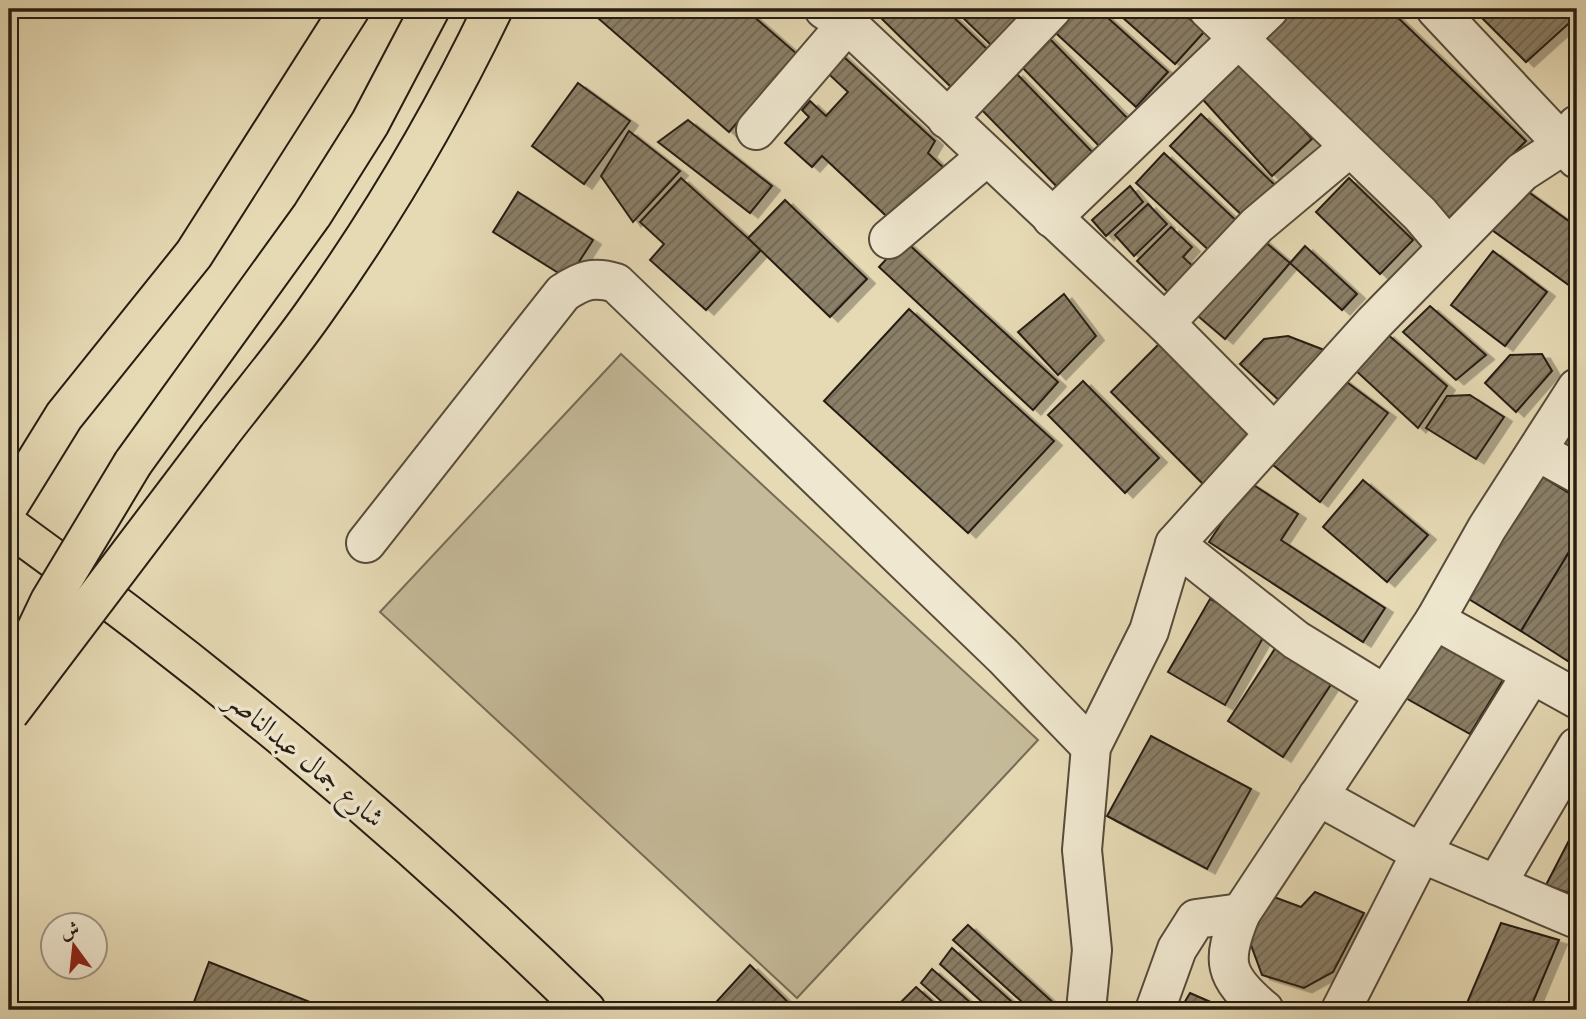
<svg xmlns="http://www.w3.org/2000/svg" width="1586" height="1019" font-family="'Old Standard TT',Amiri,serif">
	<style>
		.pitch { fill: #c5ba99; stroke: #766c56; stroke-width: 2 }
		.building { fill: url(#building-hatch); stroke: #261d12; stroke-width: 2; filter: url(#shadow) }
		.lines { fill: none; stroke-linecap: round; stroke-linejoin: round }
		.minor-casing { stroke: #564c3b; stroke-width: 42 }
		.major-casing { stroke: #261d12; stroke-width: 42 }
		.highway-casing { stroke: #261d12; stroke-width: 42 }
		.minor { stroke: #efe7cf; stroke-width: 38 }
		.major { stroke: #e6dab5; stroke-width: 38 }
		.highway { stroke: #e6dab5; stroke-width: 38 }
		.highway-bridge-casing { stroke: #261d12; stroke-width: 42; stroke-linecap: butt }
		.highway-bridge { stroke: #e6dab5; stroke-width: 38 }
		.labels { text-anchor: middle; stroke-width: 7; stroke-linejoin: round; paint-order: stroke }
		.street-label { font-size: 28px; fill: #261d12; stroke: #efe7cf }
	</style>
	<defs>
		<pattern id="building-hatch" width="6" height="6" patternUnits="userSpaceOnUse" patternTransform="scale(1.75)"><rect width="6" height="6" fill="#8a7f67"/><path d="M-1 1l2-2M0 6l6-6M5 7l2-2" fill="none" stroke="#716753"/></pattern>
		<filter id="shadow"><feDropShadow dx="8" dy="4.5" stdDeviation="0" flood-color="#0004"/></filter>
	</defs>
	<rect width="100%" height="100%" fill="#e6dab5"/>
	<filter id="stains"><feTurbulence type="fractalNoise" baseFrequency=".00286" numOctaves="4"/><feColorMatrix values="0 0 0 0 .2 0 0 0 0 .09 0 0 0 0 .02 0 0 0 .5 -.17"/></filter>
	<radialGradient id="worn" r=".72"><stop offset=".6" stop-color="#630" stop-opacity="0"/><stop offset="1" stop-color="#630" stop-opacity=".3"/></radialGradient>
	<path class="pitch" d="M621 354 1038 740 797 998 380 612Z"/>
	<g class="building">
		<path d="M607 9H745L797 54 729 132 599 19Z"/>
		<path d="M882 9H945L990 52 954 90 877 14Z"/>
		<path d="M954 9H1023L1025 11 991 45Z"/>
		<path d="M1061 9H1098L1168 72 1136 107 1046 24Z"/>
		<path d="M1113 9H1179L1204 32 1175 64Z"/>
		<path d="M1288 9H1389L1526 141 1446 221 1257 40Z"/>
		<path d="M1473 9H1577V16L1526 62Z"/>
		<path d="M1046 35 1135 126 1106 153 1017 62Z"/>
		<path d="M832 46 935 141 928 153 947 171 896 225 822 156 812 167 785 143 809 117 802 110 810 101 826 116 848 92 817 63Z"/>
		<path d="M1237 57 1312 139 1272 176 1197 93Z"/>
		<path d="M1015 72 1101 161 1066 196 979 107Z"/>
		<path d="M578 83 630 121 584 184 532 146Z"/>
		<path d="M1201 114 1281 191 1250 223 1170 146Z"/>
		<path d="M688 120 772 186 750 213 658 142Z"/>
		<path d="M629 131 680 171 633 222 601 176Z"/>
		<path d="M1164 153 1242 226 1214 255 1136 183Z"/>
		<path d="M681 178 761 250 706 310 650 260 664 244 640 222Z"/>
		<path d="M1349 178 1413 240 1380 274 1316 212Z"/>
		<path d="M1516 183 1577 227V291L1485 225Z"/>
		<path d="M1130 186 1143 202 1106 236 1092 220Z"/>
		<path d="M518 192 593 240 568 279 493 232Z"/>
		<path d="M785 200 867 279 830 317 748 238Z"/>
		<path d="M1148 204 1167 224 1134 256 1115 235Z"/>
		<path d="M1171 227 1192 247 1183 257 1200 273 1174 298 1137 261Z"/>
		<path d="M1257 235 1290 263 1225 339 1192 311Z"/>
		<path d="M904 240 1058 382 1033 410 879 267Z"/>
		<path d="M1305 246 1357 294 1342 310 1290 263Z"/>
		<path d="M1493 251 1547 292 1505 346 1451 305Z"/>
		<path d="M1064 294 1096 336 1058 375 1018 332Z"/>
		<path d="M1430 306 1486 355 1456 380 1403 332Z"/>
		<path d="M909 309 1054 441 968 533 824 401Z"/>
		<path d="M1386 333 1447 386 1418 428 1353 368Z"/>
		<path d="M1288 336 1332 353 1283 404 1240 364 1264 339Z"/>
		<path d="M1160 343 1254 438 1205 486 1111 392Z"/>
		<path d="M1542 354 1552 371 1516 412 1485 383 1510 355Z"/>
		<path d="M1340 377 1388 413 1320 502 1273 465Z"/>
		<path d="M1083 381 1159 458 1125 493 1048 415Z"/>
		<path d="M1470 395 1504 417 1476 459 1426 428 1447 396Z"/>
		<path d="M1577 411V462L1553 450Z"/>
		<path d="M1533 471 1577 498V539L1521 631 1459 593Z"/>
		<path d="M1363 480 1428 535 1387 582 1323 527Z"/>
		<path d="M1249 482 1298 514 1281 540 1385 608 1363 642 1209 542Z"/>
		<path d="M1577 539V667L1521 631Z"/>
		<path d="M1210 599 1267 631 1225 705 1168 672Z"/>
		<path d="M1435 640 1506 675 1470 734 1402 696Z"/>
		<path d="M1278 644 1334 680 1283 757 1228 721Z"/>
		<path d="M1151 736 1251 789 1207 869 1107 816Z"/>
		<path d="M1577 825V896L1546 885Z"/>
		<path d="M1315 892 1364 913 1333 972 1304 988 1262 975 1251 945 1253 921 1266 894 1301 907Z"/>
		<path d="M1501 923 1559 940 1530 1009 1537 1010H1464Z"/>
		<path d="M968 925 1058 1007 1054 1010H1031L953 940Z"/>
		<path d="M952 948 1021 1010H991L940 964Z"/>
		<path d="M209 962 330 1010H191Z"/>
		<path d="M750 965 796 1010H709Z"/>
		<path d="M932 969 979 1010H951L921 983Z"/>
		<path d="M916 987 942 1010H912L902 1001Z"/>
		<path d="M1190 993 1229 1010H1180Z"/>
	</g>
	<g class="lines">
		<defs>
			<g id="minor">
				<path d="M824 9 852 28 1165 323 1274 433"/>
				<path d="M1208 9 1420 214 1448 247"/>
				<path d="M1436 9 1577 159"/>
				<path d="M947 119 1052 9"/>
				<path d="M756 130 847 24"/>
				<path d="M1052 218 1269 9"/>
				<path d="M889 239 987 156"/>
				<path d="M1165 323 1257 225 1350 147"/>
				<path d="M1537 451 1577 473"/>
				<path d="M366 543 563 293C582 280 594 276 616 283L1004 657 1091 747"/>
				<path d="M1175 544 1296 640 1384 694"/>
				<path d="M1435 620 1577 699"/>
				<path d="M1318 796 1421 853 1577 919"/>
				<path d="M1496 885 1577 747"/>
				<path d="M1086 1010 1092 950 1082 850 1091 747 1149 631 1175 544 1374 323 1522 172 1562 146 1577 125"/>
				<path d="M1155 1010 1177 949 1196 919 1241 913"/>
				<path d="M1264 1010C1223 976 1221 961 1241 913L1435 620 1487 528 1577 388"/>
				<path d="M1341 1010 1421 853 1531 675"/>
			</g>
			<path id="major" d="M9 526C213 673 406 834 586 1010"/>
			<g id="highway">
				<path d="M218 437C250 395 285 354 315 311 382 217 443 113 493 9"/>
				<path d="M133 463 312 215 370 123 430 9"/>
				<path d="M9 505 64 416 194 254 350 9"/>
			</g>
		</defs>
		<use href="#minor" class="minor-casing"/>
		<use href="#major" class="major-casing"/>
		<use href="#highway" class="highway-casing"/>
		<use href="#minor" class="minor"/>
		<use href="#major" class="major"/>
		<use href="#highway" class="highway"/>
		<defs>
			<g id="highway-bridge">
				<path d="M10 685 50 601 133 463"/>
				<path d="M9 713 218 437"/>
			</g>
		</defs>
		<use href="#highway-bridge" class="highway-bridge-casing"/>
		<use href="#highway-bridge" class="highway-bridge"/>
	</g>
	<g class="labels">
		<g class="street-label">
			<text transform="translate(306 758) rotate(40)" y="10">شارع جمال عبدالناصر</text>
		</g>
	</g>
	<rect width="1586" height="1019" fill="none" stroke="#e6dab5" stroke-width="35"/>
	<rect x="10" y="10" width="1565" height="998" fill="none" stroke="#261d12" stroke-width="3.5"/>
	<rect x="18" y="18" width="1551" height="984" fill="none" stroke="#261d12" stroke-width="2"/>
	<g transform="translate(74 946) rotate(345)"><circle r="33" fill="#efe7cf" stroke="#9f9683" stroke-width="2"/>
	<path d="M0-5L12 26L0 18L-12 26Z" fill="#8f2418"/>
	<text y="-10" font-size="19" font-weight="bold" text-anchor="middle" fill="#261d12">ش</text>
	</g>
	<rect width="100%" height="100%" filter="url(#stains)"/>
	<rect width="100%" height="100%" fill="url(#worn)"/>
</svg>
